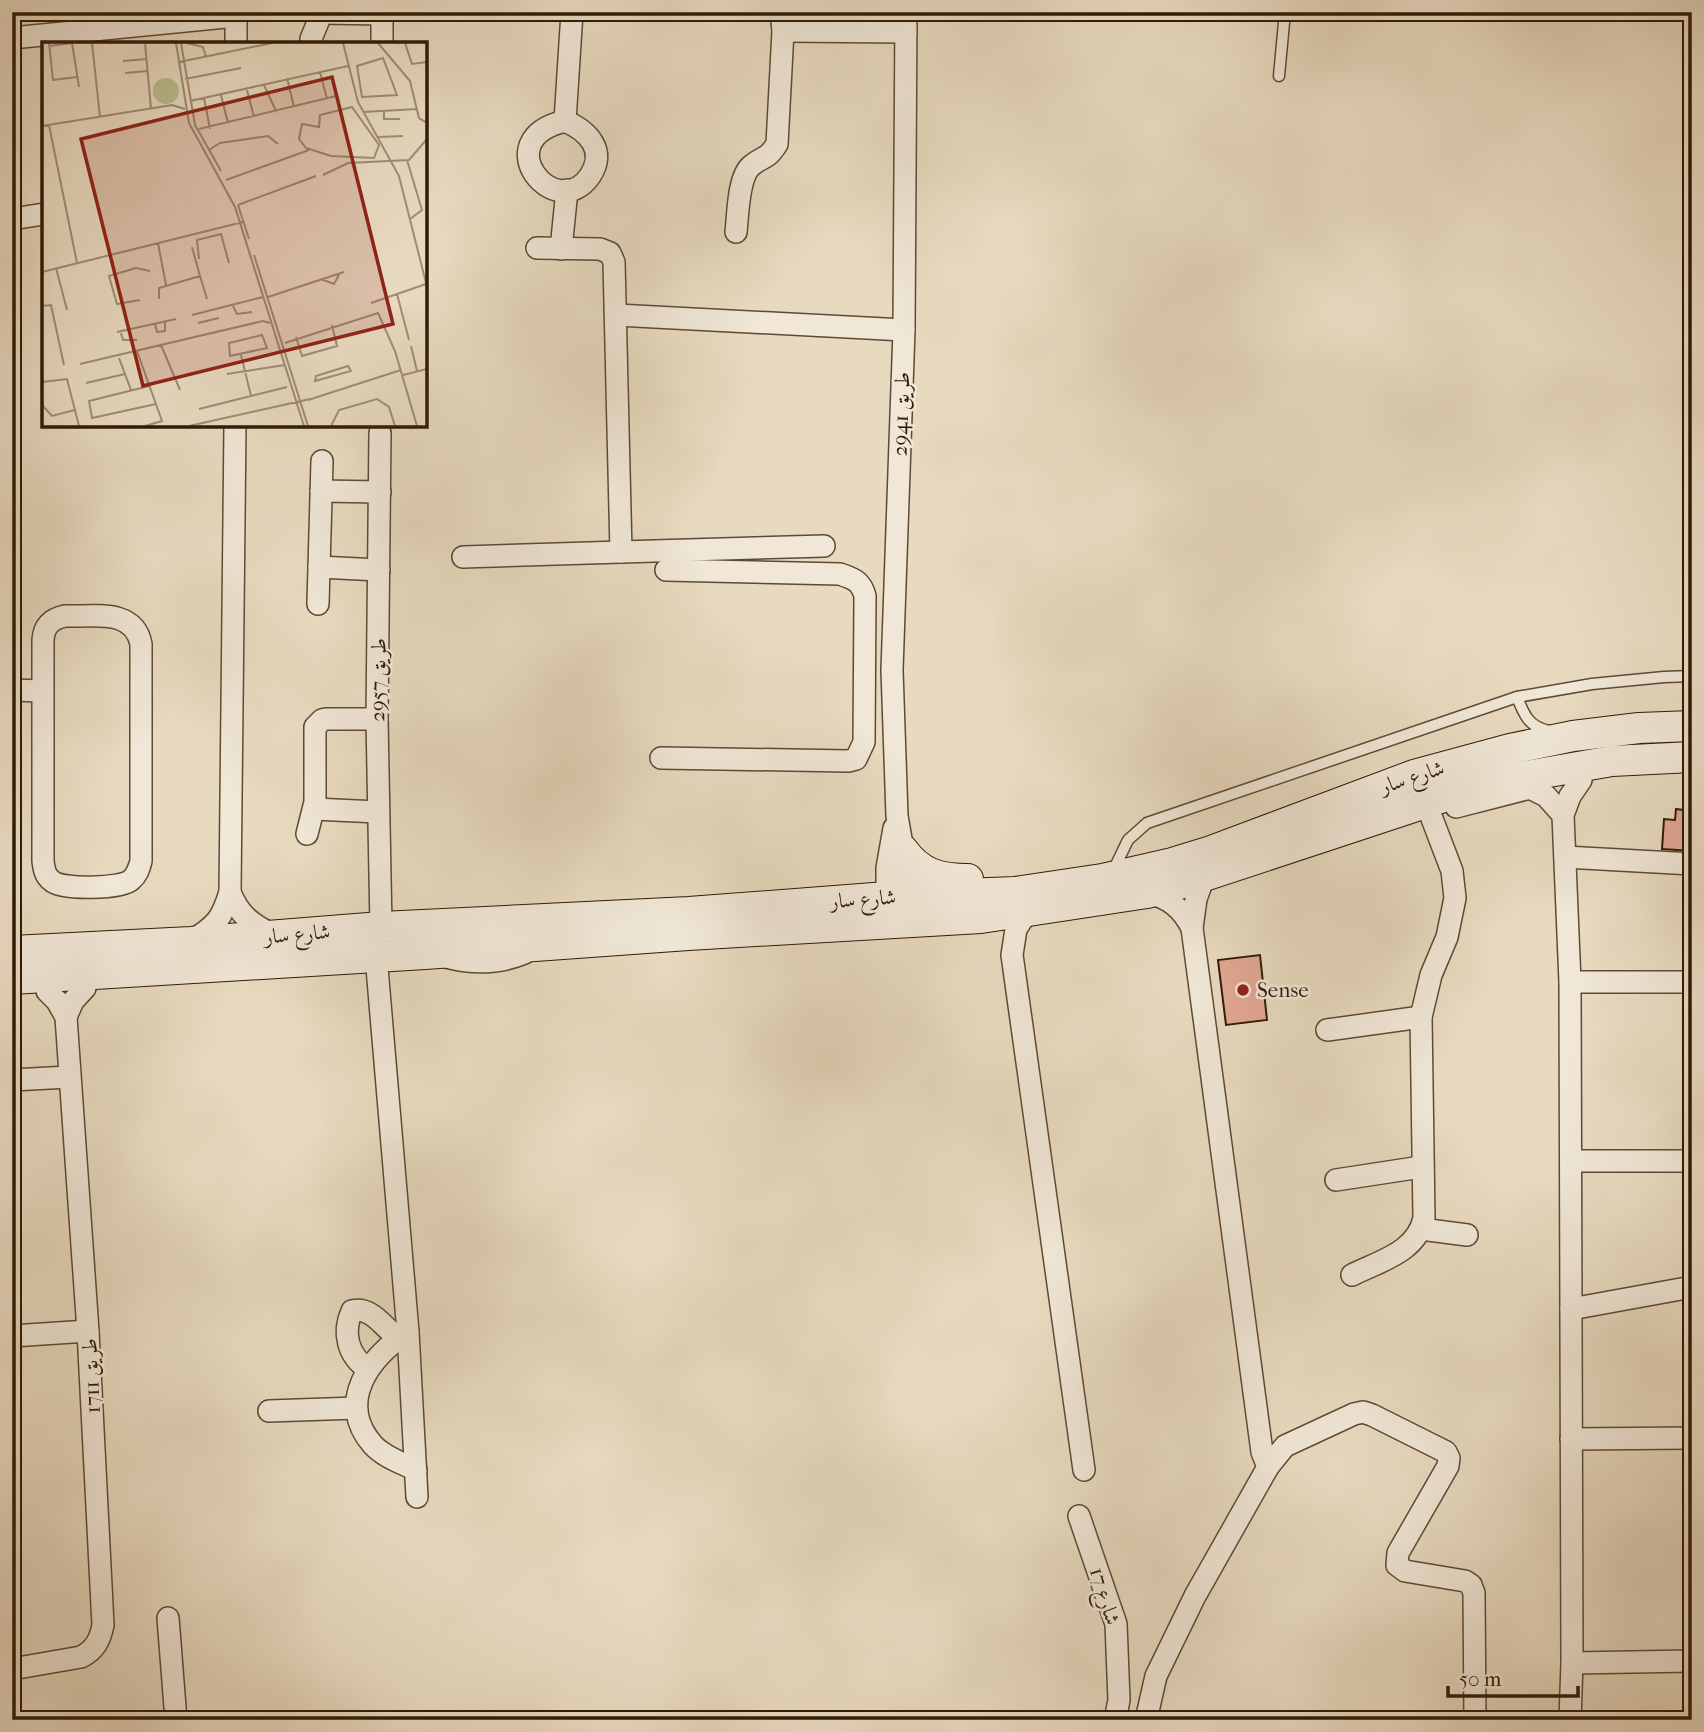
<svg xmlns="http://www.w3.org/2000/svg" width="1704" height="1732" font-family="'IM FELL French Canon',Amiri,serif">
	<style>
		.building { fill: #e2a894; stroke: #301a06; stroke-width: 2 }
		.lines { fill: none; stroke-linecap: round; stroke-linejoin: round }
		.lane-casing { stroke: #5e4a34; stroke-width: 13 }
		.street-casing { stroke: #5e4a34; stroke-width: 24 }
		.secondary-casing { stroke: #301a06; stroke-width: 32 }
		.lane { stroke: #f0e7d6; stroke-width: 10 }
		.street { stroke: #f0e7d6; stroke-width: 21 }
		.secondary { stroke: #f0e7d6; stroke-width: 30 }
		.poi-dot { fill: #8f2418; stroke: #f0e7d6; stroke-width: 2.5 }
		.labels { text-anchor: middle; stroke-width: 5; stroke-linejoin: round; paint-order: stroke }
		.street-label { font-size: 21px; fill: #301a06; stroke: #f0e7d6 }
		.poi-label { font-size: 21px; fill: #301a06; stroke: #f0e7d6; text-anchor: start }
		.inset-road { fill: none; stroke: #9e8d76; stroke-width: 2 }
		.view { fill: #8f2418; fill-opacity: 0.15; stroke: #8f2418; stroke-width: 3.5 }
		.inset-edge { fill: none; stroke: #301a06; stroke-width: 3.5 }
	</style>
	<rect width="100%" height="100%" fill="#e8dac0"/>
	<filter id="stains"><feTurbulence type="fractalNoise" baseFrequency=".00286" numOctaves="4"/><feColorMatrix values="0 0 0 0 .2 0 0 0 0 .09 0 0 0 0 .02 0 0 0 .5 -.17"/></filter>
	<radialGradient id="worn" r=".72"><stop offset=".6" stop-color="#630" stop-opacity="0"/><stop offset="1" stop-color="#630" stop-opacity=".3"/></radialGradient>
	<g class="building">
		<path d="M1676 809 1691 811 1692 851 1662 849 1664 819 1675 820Z"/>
		<path d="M1260 955 1267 1020 1226 1025 1218 960Z"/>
	</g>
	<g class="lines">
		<defs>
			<g id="lane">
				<path d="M1279 76 1285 12"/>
				<path d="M1517 697C1524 715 1529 727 1549 731"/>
				<path d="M1113 871 1128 840 1147 823 1517 697 1592 684 1664 677 1692 676"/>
				<path d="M447 963C475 970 501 969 527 958"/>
			</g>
			<g id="street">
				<path d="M236 12V44"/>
				<path d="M322 13 382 14"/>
				<path d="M783 31 906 32"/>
				<path d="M12 38 236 16"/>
				<path d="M311 39 322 12"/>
				<path d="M382 44V12"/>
				<path d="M565 121C588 131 607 150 590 176 556 225 485 140 565 121Z"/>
				<path d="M565 121 572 12"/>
				<path d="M12 219 44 214"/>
				<path d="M736 232C738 215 738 177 751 166 764 155 766 161 777 144L783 31 781 12"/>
				<path d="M537 248 600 249 610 253 614 262 621 552 824 546"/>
				<path d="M561 249 567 190"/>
				<path d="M617 315 904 330"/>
				<path d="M380 433 377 719 381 927"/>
				<path d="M321 491 380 492"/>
				<path d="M463 557 621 552"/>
				<path d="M319 567 379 570"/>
				<path d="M318 604 322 461"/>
				<path d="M65 616C94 617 134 608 141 644V861C139 869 137 875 131 880 121 889 62 890 52 881 45 876 44 869 43 861V640C44 626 51 619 65 616Z"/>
				<path d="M12 690 42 691"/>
				<path d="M661 758 848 761 856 759 864 742 865 596C861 581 854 579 840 574L666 570"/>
				<path d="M1530 788 1546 796 1563 815"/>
				<path d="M1456 807 1526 789"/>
				<path d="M314 809 378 812"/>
				<path d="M307 834 315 802V727L322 720 326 719H377"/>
				<path d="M1565 857 1692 864"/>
				<path d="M1204 877 1196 899 1192 928 1262 1452 1268 1467"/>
				<path d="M230 892C239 915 252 925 274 935"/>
				<path d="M1147 893C1168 897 1182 908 1192 928"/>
				<path d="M903 909V850L897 816 892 670 904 330 906 12"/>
				<path d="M887 910V868L894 828"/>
				<path d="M1027 912 1016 929 1012 955 1084 1470"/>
				<path d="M193 940C217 925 222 918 230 892L235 425"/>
				<path d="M376 956 408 1332 417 1497"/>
				<path d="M1570 982H1692"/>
				<path d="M66 1017 73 1001 85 988"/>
				<path d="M1327 1030 1421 1017"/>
				<path d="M12 1080 69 1077"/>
				<path d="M1571 1161H1692"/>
				<path d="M1336 1180 1421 1167"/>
				<path d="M1421 1229 1467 1235"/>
				<path d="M1352 1275C1380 1261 1417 1252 1424 1218L1421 1017 1431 975 1447 937 1455 898 1452 871 1431 816"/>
				<path d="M1571 1309 1692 1287"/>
				<path d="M408 1332C370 1357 335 1402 373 1445 384 1457 402 1463 416 1470"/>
				<path d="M12 1336 88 1331"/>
				<path d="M368 1369C348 1356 342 1333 352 1311 372 1306 384 1328 398 1338"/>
				<path d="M269 1411 356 1408"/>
				<path d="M1571 1439 1692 1438"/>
				<path d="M1079 1516 1116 1624 1119 1700 1115 1720"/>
				<path d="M168 1618 176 1720"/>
				<path d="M1572 1663 1692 1661"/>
				<path d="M12 1669 81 1657C95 1650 100 1640 103 1625L88 1331 66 1017 57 1001 47 991"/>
				<path d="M1146 1720 1156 1676 1195 1596 1268 1467 1285 1446 1354 1414 1363 1412 1372 1415 1446 1452 1449 1458 1448 1466 1398 1553 1397 1565 1405 1571 1465 1581 1471 1585 1474 1593 1475 1720"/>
				<path d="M1570 1720 1572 1663 1570 982 1563 815 1570 796 1581 780"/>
			</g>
			<g id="secondary">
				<path d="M903 850C920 874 940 879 968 879"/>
				<path d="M12 951 191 942 381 927 689 912 887 897 1015 892 1102 879 1172 863 1211 851 1414 775 1510 749 1573 736 1639 728 1692 726"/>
				<path d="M12 979 425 954 688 935 981 918 1147 893 1186 882 1486 783 1612 761 1692 757"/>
			</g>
		</defs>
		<use href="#lane" class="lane-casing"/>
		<use href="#street" class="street-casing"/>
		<use href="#secondary" class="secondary-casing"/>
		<use href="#lane" class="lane"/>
		<use href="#street" class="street"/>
		<use href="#secondary" class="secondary"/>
	</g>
	<circle class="poi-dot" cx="1243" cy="990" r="7"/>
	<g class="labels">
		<g class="street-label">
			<text transform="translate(901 414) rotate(-88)" y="7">طريق 2941</text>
			<text transform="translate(378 680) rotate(-89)" y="7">طريق 2957</text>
			<text transform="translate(1412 777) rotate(-18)" y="7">شارع سار</text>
			<text transform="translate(863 899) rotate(-4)" y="7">شارع سار</text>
			<text transform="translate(297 934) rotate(-5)" y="7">شارع سار</text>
			<text transform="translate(91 1376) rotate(-93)" y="7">طريق 1711</text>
			<text transform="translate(1105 1596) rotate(73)" y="7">شارع 17</text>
		</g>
		<g class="poi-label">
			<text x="1257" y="997">Sense</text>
		</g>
	</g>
	<g transform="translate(42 42)">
		<rect width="385" height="385" fill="#e8dac0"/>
		<path d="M111 49a13 13 0 1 1 26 0a13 13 0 1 1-26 0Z" fill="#b9be90"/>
		<path class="inset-road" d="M7 1 11 38 35 35M30 1 37 45M50 1 58 75M103 1 109 67M134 1 147 81 193 165 262 384M139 1 153 83 179 129M145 1 161 5 164 15M301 1 316 60 357 134 385 245M336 1 368 39 377 76 385 81M363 1 370 22 385 20M7 4 30 1M341 16 355 53 320 55 315 24ZM81 19 105 17M137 20 230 1M278 30 285 57M83 31 106 29M245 36 252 65M143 37 199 26M222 43 234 69M205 48 212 75M179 53 186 81M162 56 168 87M148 59 306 24M310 65 337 103 332 116 289 114 264 106 257 97 260 82 277 85 278 73ZM342 68V77H358M321 70 375 67M7 83 35 221M0 84 130 63 143 67M157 87 294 54M336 95 361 94M167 108 178 101 226 94 236 102M365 118 380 168 368 177M281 133 306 121 367 118 385 97M184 138 267 108M196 163 207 197M196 163 274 134M116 201 124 243M212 213 266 384M157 217 155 198 179 192 187 221M14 226 25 268M0 230 201 180M158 234 165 257M279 237 292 242 298 231M355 252 367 298M226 255 302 230M117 257V246L158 234 150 205M98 258 75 262 67 234 94 226 108 229M329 261 384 242M0 264 9 263 22 323M191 264 195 272 210 270M150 273 221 255M156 281 177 276M113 282 115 290 123 289V280M75 290 134 277M79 291 81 298H95M220 293 225 306 188 314 187 301ZM254 295 260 314 295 304 290 283M243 301 336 271 353 309 375 384M119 303 138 348M369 304 375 329M95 309 120 379 103 384M199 313 209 354M77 316 89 348M38 322 221 279 228 281M306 324 309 329 273 339 274 334ZM185 332 243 323M361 333 385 327M0 340 25 337 37 384M44 341 83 332M107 344 47 359 50 376 114 362M266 358 359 328M0 363 10 374 33 368M157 367 245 345M147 384 268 357M289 384 297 368 335 357 347 365 353 384"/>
		<path class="view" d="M290 35 351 282 101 344 39 97Z"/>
		<rect width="385" height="385" class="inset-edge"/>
	</g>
	<rect width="1704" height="1732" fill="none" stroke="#e8dac0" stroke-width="42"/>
	<rect x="14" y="14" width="1676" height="1704" fill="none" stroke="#301a06" stroke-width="3.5"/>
	<rect x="21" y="21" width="1662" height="1690" fill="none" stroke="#301a06" stroke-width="2"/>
	<path d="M1448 1686v10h130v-10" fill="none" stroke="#301a06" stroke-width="3.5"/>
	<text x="1459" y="1686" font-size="21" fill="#301a06" stroke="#f0e7d6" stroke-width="5" paint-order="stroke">50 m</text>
	<rect width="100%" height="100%" filter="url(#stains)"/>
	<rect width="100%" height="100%" fill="url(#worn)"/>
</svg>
